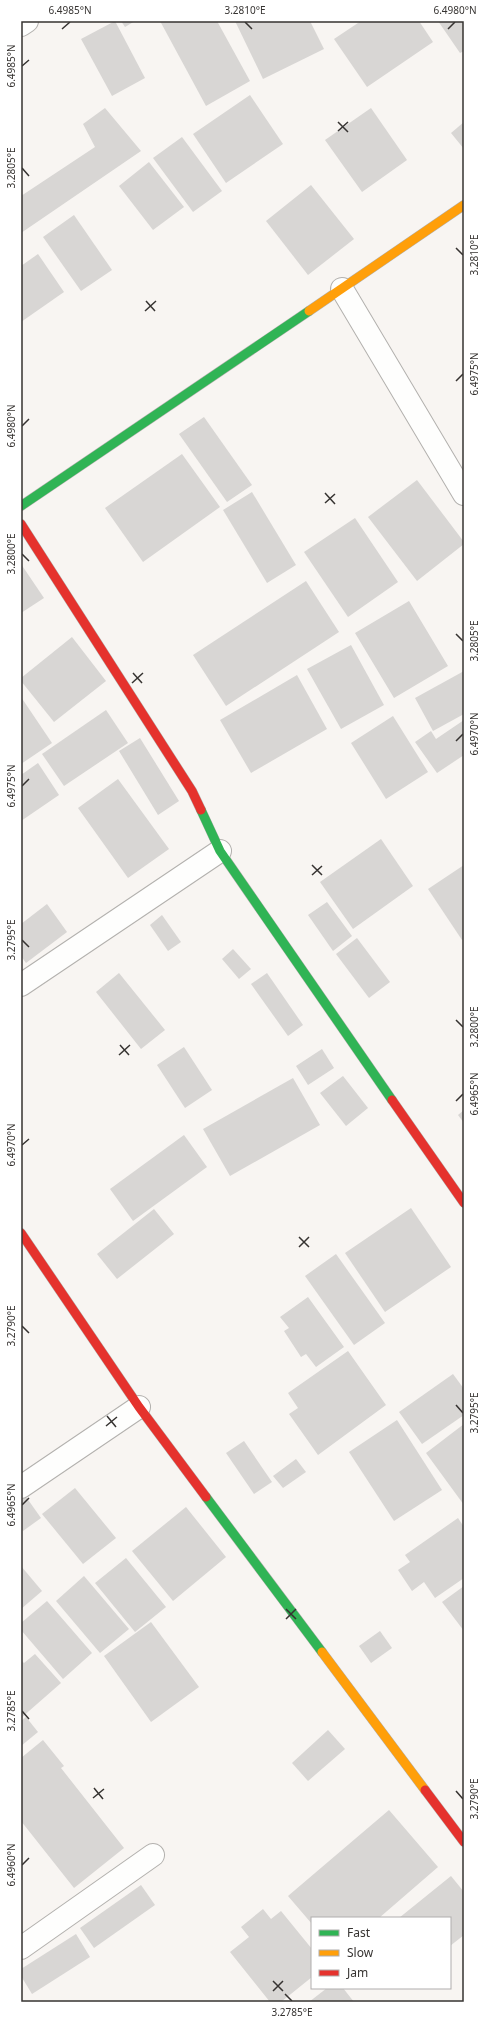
<svg xmlns="http://www.w3.org/2000/svg" width="485" height="2023" font-family="'Noto Sans',sans-serif">
	<style>
		.building { fill: #d8d6d4 }
		.lines { fill: none; stroke-linecap: round; stroke-linejoin: round }
		.street-casing { stroke: #b3b1ae; stroke-width: 24 }
		.fast-casing { stroke: #b3b1ae; stroke-width: 10 }
		.slow-casing { stroke: #b3b1ae; stroke-width: 10 }
		.jam-casing { stroke: #b3b1ae; stroke-width: 10 }
		.street { stroke: #fefefd; stroke-width: 22 }
		.fast { stroke: #30b455; stroke-width: 9 }
		.slow { stroke: #ff9f0a; stroke-width: 9 }
		.jam { stroke: #e5322d; stroke-width: 9 }
		.ticks { fill: none; stroke: #363331; stroke-width: 1.5 }
		.neatline { fill: none; stroke: #363331; stroke-width: 1.5 }
		.ticks-label { font-size: 10px; text-anchor: middle; fill: #363331 }
	</style>
	<rect width="100%" height="100%" fill="#f8f5f2"/>
	<g class="building">
		<path d="M115 21 145 78 112 96 81 39Z"/>
		<path d="M121 21H135L125 27Z"/>
		<path d="M160 21H217L250 81 206 106Z"/>
		<path d="M235 21H310L324 49 263 79Z"/>
		<path d="M361 21H419L433 42 367 87 334 39Z"/>
		<path d="M438 21H464V51L460 53Z"/>
		<path d="M250 95 283 144 226 183 193 134Z"/>
		<path d="M105 108 141 151 21 233V196L95 147 83 124Z"/>
		<path d="M371 108 407 160 362 192 325 140Z"/>
		<path d="M464 122V149L451 133Z"/>
		<path d="M182 137 222 191 193 212 153 158Z"/>
		<path d="M149 162 184 207 153 230 119 186Z"/>
		<path d="M311 185 354 239 308 275 266 221Z"/>
		<path d="M74 215 112 270 81 291 43 237Z"/>
		<path d="M38 254 64 292 21 322V266Z"/>
		<path d="M204 417 252 485 227 502 179 434Z"/>
		<path d="M182 454 220 507 143 562 105 508Z"/>
		<path d="M417 480 464 542V544L417 581 368 517Z"/>
		<path d="M252 492 296 565 267 583 223 510Z"/>
		<path d="M355 518 398 582 348 617 304 552Z"/>
		<path d="M21 564 44 598 21 613Z"/>
		<path d="M306 581 339 632 226 706 193 655Z"/>
		<path d="M409 601 448 666 394 698 355 633Z"/>
		<path d="M72 637 106 681 54 722 21 681V678Z"/>
		<path d="M351 645 384 705 341 729 307 669Z"/>
		<path d="M464 671V714L433 731 415 698Z"/>
		<path d="M297 675 327 729 251 773 220 720Z"/>
		<path d="M21 697 52 743 21 764Z"/>
		<path d="M106 710 128 743 64 786 42 754Z"/>
		<path d="M393 716 428 772 386 799 351 743Z"/>
		<path d="M464 720V755L437 773 415 742 431 731 436 739Z"/>
		<path d="M140 738 179 801 158 815 119 751Z"/>
		<path d="M38 763 59 795 21 821V775Z"/>
		<path d="M118 779 169 849 128 878 78 808Z"/>
		<path d="M381 839 413 886 353 929 320 882Z"/>
		<path d="M464 865V939L462 940 428 889Z"/>
		<path d="M327 902 352 936 333 951 308 915Z"/>
		<path d="M47 904 67 932 26 963 21 956V924Z"/>
		<path d="M162 915 181 942 168 951 150 925Z"/>
		<path d="M357 938 390 982 369 998 336 954Z"/>
		<path d="M233 949 251 969 239 979 222 959Z"/>
		<path d="M119 973 165 1030 141 1049 96 992Z"/>
		<path d="M267 973 303 1025 288 1036 251 984Z"/>
		<path d="M184 1047 212 1090 185 1108 157 1065Z"/>
		<path d="M322 1049 334 1068 308 1085 296 1066Z"/>
		<path d="M343 1076 368 1108 346 1126 320 1093Z"/>
		<path d="M293 1078 320 1125 230 1176 203 1129Z"/>
		<path d="M464 1110V1123L458 1115Z"/>
		<path d="M184 1135 207 1167 133 1221 110 1189Z"/>
		<path d="M411 1208 451 1267 385 1312 345 1253Z"/>
		<path d="M154 1209 174 1234 117 1279 97 1254Z"/>
		<path d="M336 1254 385 1323 354 1345 305 1276Z"/>
		<path d="M308 1297 344 1347 316 1367 306 1354 301 1357 284 1331 289 1328 280 1317Z"/>
		<path d="M348 1351 386 1405 318 1455 289 1414 298 1408 288 1393Z"/>
		<path d="M453 1374 464 1389V1415L422 1444 399 1412Z"/>
		<path d="M397 1420 442 1490 394 1521 349 1452Z"/>
		<path d="M464 1424V1505L426 1453Z"/>
		<path d="M244 1441 272 1482 254 1494 226 1453Z"/>
		<path d="M296 1459 306 1472 283 1488 273 1476Z"/>
		<path d="M75 1488 116 1538 83 1564 42 1514Z"/>
		<path d="M24 1494 41 1518 23 1531 21 1528V1496Z"/>
		<path d="M186 1507 226 1557 173 1601 132 1551Z"/>
		<path d="M458 1518 464 1527V1578L435 1598 424 1582 412 1591 398 1570 410 1562 405 1555Z"/>
		<path d="M126 1558 166 1607 135 1632 95 1583Z"/>
		<path d="M21 1566 42 1591 21 1609Z"/>
		<path d="M84 1576 129 1629 100 1653 56 1601Z"/>
		<path d="M464 1586V1631L442 1602Z"/>
		<path d="M47 1601 92 1653 63 1679 21 1630V1623Z"/>
		<path d="M151 1622 199 1687 151 1722 104 1656Z"/>
		<path d="M380 1631 392 1648 371 1663 359 1646Z"/>
		<path d="M35 1654 61 1683 21 1718V1660L24 1663Z"/>
		<path d="M26 1717 38 1732 21 1746V1721Z"/>
		<path d="M328 1730 345 1749 308 1781 292 1763Z"/>
		<path d="M43 1740 64 1766 61 1768 124 1848 74 1888 21 1821V1758Z"/>
		<path d="M389 1810 438 1867 379 1918H312V1924L288 1896Z"/>
		<path d="M451 1876 464 1892V1935L450 1946V1918H399Z"/>
		<path d="M141 1885 155 1905 94 1948 80 1928Z"/>
		<path d="M263 1909 271 1919 281 1911 312 1949V1977L281 2002H270L230 1952 249 1937 241 1927Z"/>
		<path d="M76 1934 90 1957 32 1994 21 1976V1969Z"/>
		<path d="M327 1988H343L354 2002H309Z"/>
	</g>
	<g class="lines">
		<defs>
			<g id="street">
				<path d="M21 25 27 21"/>
				<path d="M342 289 464 494"/>
				<path d="M21 985 220 851"/>
				<path d="M21 1487 139 1407"/>
				<path d="M21 1948 153 1855"/>
			</g>
			<g id="fast">
				<path d="M21 506 309 311"/>
				<path d="M201 810 220 851 392 1100"/>
				<path d="M206 1497 322 1652"/>
			</g>
			<g id="slow">
				<path d="M309 311 464 205"/>
				<path d="M322 1652 425 1790"/>
			</g>
			<g id="jam">
				<path d="M21 524 192 791 201 810"/>
				<path d="M392 1100 464 1203"/>
				<path d="M21 1233 139 1407 206 1497"/>
				<path d="M425 1790 464 1842"/>
			</g>
		</defs>
		<use href="#street" class="street-casing"/>
		<use href="#fast" class="fast-casing"/>
		<use href="#slow" class="slow-casing"/>
		<use href="#jam" class="jam-casing"/>
		<use href="#street" class="street"/>
		<use href="#fast" class="fast"/>
		<use href="#slow" class="slow"/>
		<use href="#jam" class="jam"/>
	</g>
	<path class="ticks" d="M245 22 252 29M62 29 70 22M448 29 455 22M22 66 29 60M338 122 348 132M338 131 348 122M22 168 29 176M456 248 463 255M146 301 155 311M145 311 156 301M456 381 463 374M22 426 29 419M325 493 335 504M325 503 335 494M22 554 29 561M456 634 463 641M133 673 142 683M132 683 143 673M456 741 463 734M22 786 29 779M312 865 322 875M312 875 322 866M22 940 29 947M456 1020 463 1027M120 1045 129 1055M119 1055 130 1045M456 1101 463 1094M22 1145 29 1139M299 1237 309 1247M299 1247 309 1237M22 1326 29 1333M456 1405 463 1413M107 1416 116 1427M106 1426 117 1417M22 1505 29 1498M286 1609 296 1619M286 1619 296 1609M22 1711 29 1719M94 1788 103 1799M456 1791 463 1799M93 1798 104 1789M22 1865 29 1858M273 1981 283 1991M273 1991 283 1981M285 1994 292 2001"/>
	<rect width="485" height="2023" fill="none" stroke="#ffffff" stroke-width="44"/>
	<rect x="311" y="1917" width="140" height="72" fill="#ffffff" stroke="#afadad"/>
	<rect x="319" y="1930" width="20" height="6" fill="#30b455" stroke="#afadad"/>
	<text x="347" y="1937" font-size="12" fill="#363331">Fast</text>
	<rect x="319" y="1950" width="20" height="6" fill="#ff9f0a" stroke="#afadad"/>
	<text x="347" y="1957" font-size="12" fill="#363331">Slow</text>
	<rect x="319" y="1970" width="20" height="6" fill="#e5322d" stroke="#afadad"/>
	<text x="347" y="1977" font-size="12" fill="#363331">Jam</text>
	<rect x="22" y="22" width="441" height="1979" class="neatline"/>
	<g class="ticks-label">
		<text x="70" y="14">6.4985°N</text>
		<text x="245" y="14">3.2810°E</text>
		<text x="455" y="14">6.4980°N</text>
		<text transform="translate(11 66) rotate(-90)" y="4">6.4985°N</text>
		<text transform="translate(11 168) rotate(-90)" y="4">3.2805°E</text>
		<text transform="translate(474 255) rotate(-90)" y="4">3.2810°E</text>
		<text transform="translate(474 374) rotate(-90)" y="4">6.4975°N</text>
		<text transform="translate(11 426) rotate(-90)" y="4">6.4980°N</text>
		<text transform="translate(11 554) rotate(-90)" y="4">3.2800°E</text>
		<text transform="translate(474 641) rotate(-90)" y="4">3.2805°E</text>
		<text transform="translate(474 734) rotate(-90)" y="4">6.4970°N</text>
		<text transform="translate(11 786) rotate(-90)" y="4">6.4975°N</text>
		<text transform="translate(11 940) rotate(-90)" y="4">3.2795°E</text>
		<text transform="translate(474 1027) rotate(-90)" y="4">3.2800°E</text>
		<text transform="translate(474 1094) rotate(-90)" y="4">6.4965°N</text>
		<text transform="translate(11 1145) rotate(-90)" y="4">6.4970°N</text>
		<text transform="translate(11 1326) rotate(-90)" y="4">3.2790°E</text>
		<text transform="translate(474 1413) rotate(-90)" y="4">3.2795°E</text>
		<text transform="translate(11 1505) rotate(-90)" y="4">6.4965°N</text>
		<text transform="translate(11 1711) rotate(-90)" y="4">3.2785°E</text>
		<text transform="translate(474 1799) rotate(-90)" y="4">3.2790°E</text>
		<text transform="translate(11 1865) rotate(-90)" y="4">6.4960°N</text>
		<text x="292" y="2016">3.2785°E</text>
	</g>
</svg>
